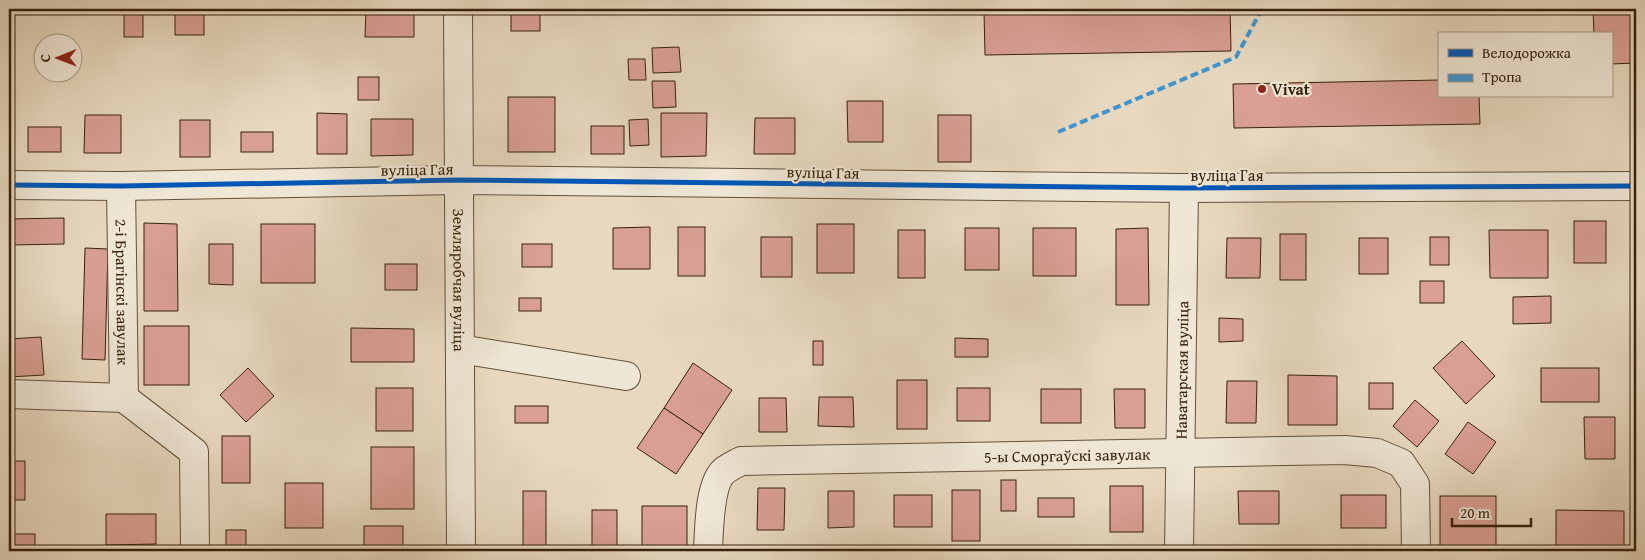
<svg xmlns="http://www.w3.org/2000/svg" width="1645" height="560" font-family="'Gentium Book Plus',serif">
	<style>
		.building { fill: #d99f94; stroke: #37220c }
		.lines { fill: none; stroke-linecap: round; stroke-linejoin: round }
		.minor-casing { stroke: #635039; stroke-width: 30 }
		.minor { stroke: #efe6d5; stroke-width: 28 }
		.quiet { stroke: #3e95d2; stroke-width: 4; stroke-dasharray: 8 4; stroke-linecap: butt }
		.cycleway-casing { stroke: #efe6d5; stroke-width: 8 }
		.cycleway { stroke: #0057b8; stroke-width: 5 }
		.poi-dot { fill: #8f2418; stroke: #efe6d5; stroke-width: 2 }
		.labels { text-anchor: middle; stroke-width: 4.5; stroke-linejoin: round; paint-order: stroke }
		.poi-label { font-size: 16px; font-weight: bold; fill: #37220c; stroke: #efe6d5; text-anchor: start }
		.street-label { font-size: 16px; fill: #37220c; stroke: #efe6d5 }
	</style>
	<rect width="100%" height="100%" fill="#e7d8bf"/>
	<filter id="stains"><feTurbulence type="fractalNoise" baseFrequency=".004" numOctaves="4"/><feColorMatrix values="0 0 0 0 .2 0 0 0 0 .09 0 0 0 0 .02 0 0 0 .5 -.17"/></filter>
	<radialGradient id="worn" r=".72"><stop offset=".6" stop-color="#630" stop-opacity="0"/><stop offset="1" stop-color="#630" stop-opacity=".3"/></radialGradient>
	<g class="building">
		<rect x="175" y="9" width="29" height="26"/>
		<path d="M366 9H414V37H365Z"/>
		<rect x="511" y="9" width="29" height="22"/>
		<path d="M1079 9H1230L1231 51 985 55 984 11Z"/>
		<path d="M1593 9H1636V63L1611 64V34H1594Z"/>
		<rect x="124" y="13" width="19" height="24"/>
		<path d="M46 40H74V66L72 42H46Z"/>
		<path d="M679 47 681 72 653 73 652 48Z"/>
		<path d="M628 59H645L646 80H629Z"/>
		<rect x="358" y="77" width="21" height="23"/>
		<path d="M1439 80V96H1479L1480 124 1234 128 1233 84Z"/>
		<path d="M652 81H675L676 107 653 108Z"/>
		<rect x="508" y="97" width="47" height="55"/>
		<path d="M847 101H883V142H848Z"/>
		<path d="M317 113 347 114V154H317Z"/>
		<path d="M661 113H707L706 156 661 157Z"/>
		<path d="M85 115H121V153H84Z"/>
		<rect x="938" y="115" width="33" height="47"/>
		<path d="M755 118H795V154H754Z"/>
		<path d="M371 119H413V155L371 156Z"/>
		<path d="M648 119 649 145 630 146 629 120Z"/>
		<rect x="180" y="120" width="30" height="37"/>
		<rect x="591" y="126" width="33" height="28"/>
		<rect x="28" y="127" width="33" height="25"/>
		<rect x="241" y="132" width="32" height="20"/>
		<path d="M64 218V244L9 245V219Z"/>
		<rect x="1574" y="221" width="32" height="42"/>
		<path d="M144 223 177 224 178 311H144Z"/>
		<rect x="261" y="224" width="54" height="59"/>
		<rect x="817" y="224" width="37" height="49"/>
		<path d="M650 227V269H613V228Z"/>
		<rect x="678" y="227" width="27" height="49"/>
		<rect x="965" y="228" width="34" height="42"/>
		<rect x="1033" y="228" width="43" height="48"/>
		<path d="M1148 228 1149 305H1116V229Z"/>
		<rect x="898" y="230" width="27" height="48"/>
		<path d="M1489 230H1548V278H1490Z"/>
		<rect x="1280" y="234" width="26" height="46"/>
		<rect x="761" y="237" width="31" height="40"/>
		<rect x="1430" y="237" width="19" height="28"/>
		<path d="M1227 238H1261L1260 278H1226Z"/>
		<rect x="1359" y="238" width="29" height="36"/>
		<path d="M209 244H233V285L209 284Z"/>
		<rect x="522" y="244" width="30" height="23"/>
		<path d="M85 248 108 249 105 360 82 359Z"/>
		<rect x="385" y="264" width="32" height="26"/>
		<rect x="1420" y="281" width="24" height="22"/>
		<path d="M1551 296V323L1513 324V297Z"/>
		<rect x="519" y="298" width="22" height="13"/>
		<path d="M1219 318 1243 319V341L1219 342Z"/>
		<rect x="144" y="326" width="45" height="59"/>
		<path d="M351 328 414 329V362H351Z"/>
		<path d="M41 337 44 375 9 377V339Z"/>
		<path d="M955 338 988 339V357H955Z"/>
		<rect x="813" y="341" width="10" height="24"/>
		<path d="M1462 341 1495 376 1466 404 1433 368Z"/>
		<path d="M693 363 732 390 703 434 664 408Z"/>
		<path d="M248 368 274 396 246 422 220 395Z"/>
		<rect x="1541" y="368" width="58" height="34"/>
		<path d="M1288 375 1337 376V425H1288Z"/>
		<rect x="897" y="380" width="30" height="49"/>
		<path d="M1227 381H1257L1256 423H1226Z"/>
		<rect x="1369" y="383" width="24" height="26"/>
		<rect x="376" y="388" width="37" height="43"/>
		<rect x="957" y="388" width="33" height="33"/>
		<rect x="1041" y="389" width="40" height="34"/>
		<path d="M1114 389H1145V428H1115Z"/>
		<path d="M819 397H853L854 427 818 426Z"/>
		<path d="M759 398H786L787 432H759Z"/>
		<path d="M1415 400 1439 421 1417 447 1393 426Z"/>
		<rect x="515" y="406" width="33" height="17"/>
		<path d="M664 408 703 434 676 474 637 448Z"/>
		<path d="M1584 417H1615V459H1585Z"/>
		<path d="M1468 422 1496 442 1473 474 1445 454Z"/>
		<rect x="222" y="436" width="28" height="47"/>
		<rect x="371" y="447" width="43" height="62"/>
		<rect x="9" y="461" width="16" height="39"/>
		<rect x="1001" y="480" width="15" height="31"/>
		<rect x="285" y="483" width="38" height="45"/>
		<rect x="1110" y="486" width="33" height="46"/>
		<path d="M758 488H785L784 530H757Z"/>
		<rect x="952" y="490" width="28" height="51"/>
		<rect x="523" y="491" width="23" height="60"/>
		<path d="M828 491H854V527L828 528Z"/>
		<path d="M1238 491H1279V524H1239Z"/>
		<rect x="894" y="495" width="38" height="32"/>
		<rect x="1341" y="495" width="45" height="33"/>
		<rect x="1440" y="496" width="56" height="53"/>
		<rect x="1038" y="498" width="36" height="19"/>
		<rect x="642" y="506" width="45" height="45"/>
		<rect x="592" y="510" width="25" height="41"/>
		<path d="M1556 510 1624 511V551H1556Z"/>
		<path d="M106 514H156V544L106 545Z"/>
		<rect x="364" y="526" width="39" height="25"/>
		<rect x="226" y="530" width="20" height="21"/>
		<rect x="9" y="534" width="26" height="17"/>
	</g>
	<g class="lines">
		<defs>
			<g id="minor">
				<path id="s1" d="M458 9 461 551"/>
				<path d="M9 185 121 186 459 180 1184 188 1636 186"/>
				<path id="s2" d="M121 186 124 398 194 452 195 551"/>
				<path d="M460 349 626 376"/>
				<path d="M9 394 124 398"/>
				<path id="s3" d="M708 551C709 532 709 484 724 471 729 467 736 464 741 461L1345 450 1377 453 1401 463 1415 484 1416 551"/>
				<path id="s4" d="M1179 551 1184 188"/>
			</g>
		</defs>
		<use href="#minor" class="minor-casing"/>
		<use href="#minor" class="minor"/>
		<path class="quiet" d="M1058 132 1236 57 1262 9"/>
		<defs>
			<path id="cycleway" d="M9 185 121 186 459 180 1184 188 1636 186"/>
		</defs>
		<use href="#cycleway" class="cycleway-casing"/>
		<use href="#cycleway" class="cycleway"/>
	</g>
	<circle class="poi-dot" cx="1262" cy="89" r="5"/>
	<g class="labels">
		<g class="poi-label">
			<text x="1272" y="95">Vivat</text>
		</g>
		<g class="street-label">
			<text transform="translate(417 169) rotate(-1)" y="6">вуліца Гая</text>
			<text transform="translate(823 172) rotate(1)" y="6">вуліца Гая</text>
			<text x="1227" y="181">вуліца Гая</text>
			<text dy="6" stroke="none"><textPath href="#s1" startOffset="271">Земляробчая вуліца</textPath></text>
			<text dy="6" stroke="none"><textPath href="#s2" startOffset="106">2-і Брагінскі завулак</textPath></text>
			<text dy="6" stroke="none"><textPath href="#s4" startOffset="181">Наватарская вуліца</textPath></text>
			<text dy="6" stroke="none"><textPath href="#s3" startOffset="429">5-ы Сморгаўскі завулак</textPath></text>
		</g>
	</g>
	<rect width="1645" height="560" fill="none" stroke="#e7d8bf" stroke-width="30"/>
	<rect x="10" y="10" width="1625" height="540" fill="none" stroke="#37220c" stroke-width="2.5"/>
	<rect x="15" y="15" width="1615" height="530" fill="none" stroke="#37220c"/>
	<rect x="1438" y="32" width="175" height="65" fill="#efe6d5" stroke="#a59885"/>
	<rect x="1448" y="49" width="25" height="8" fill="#0057b8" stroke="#a59885"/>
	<text x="1482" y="58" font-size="15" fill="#37220c">Велодорожка</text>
	<rect x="1448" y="74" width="25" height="8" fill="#3e95d2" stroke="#a59885"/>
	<text x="1482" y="82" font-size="15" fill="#37220c">Тропа</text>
	<g transform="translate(58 58) rotate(269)"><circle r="24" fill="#efe6d5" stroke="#a59885"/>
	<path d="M0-4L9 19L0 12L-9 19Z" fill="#8f2418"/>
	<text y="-8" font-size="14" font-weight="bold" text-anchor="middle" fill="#37220c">С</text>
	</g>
	<path d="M1452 518v8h79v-8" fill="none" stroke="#37220c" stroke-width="2.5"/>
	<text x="1460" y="518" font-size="15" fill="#37220c" stroke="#efe6d5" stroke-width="4" paint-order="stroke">20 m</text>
	<rect width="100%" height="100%" filter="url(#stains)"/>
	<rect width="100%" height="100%" fill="url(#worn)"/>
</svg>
